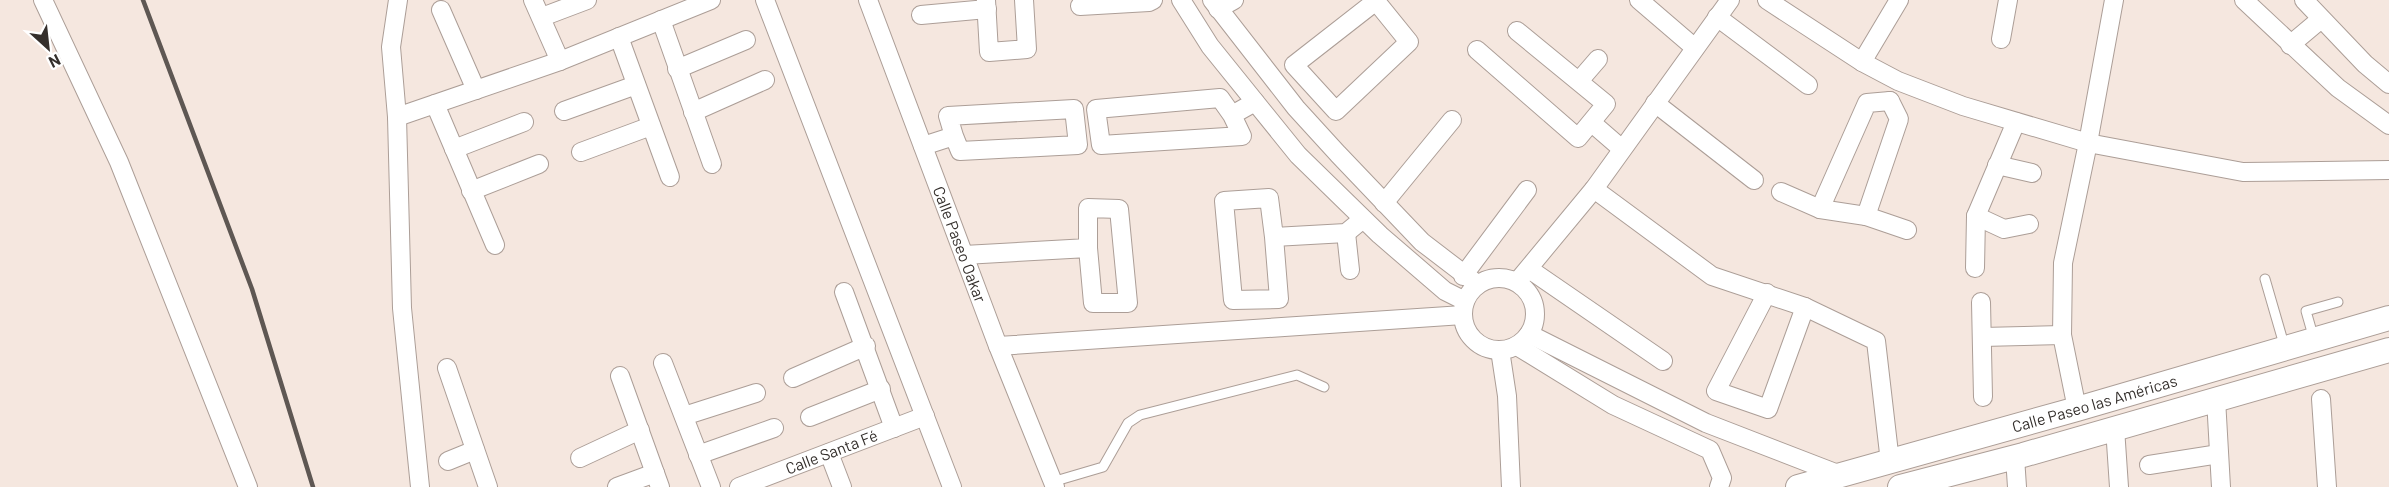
<svg xmlns="http://www.w3.org/2000/svg" width="2389" height="487" font-family="Barlow,sans-serif">
	<style>
		.lines { fill: none; stroke-linecap: round; stroke-linejoin: round }
		.service-casing { stroke: #ac9e97; stroke-width: 11 }
		.minor-casing { stroke: #ac9e97; stroke-width: 20 }
		.tertiary-casing { stroke: #ac9e97; stroke-width: 26 }
		.service { stroke: #fff; stroke-width: 9 }
		.minor { stroke: #fff; stroke-width: 18 }
		.tertiary { stroke: #fff; stroke-width: 24 }
		.rail { stroke: #5e5753; stroke-width: 4.5 }
		.labels { text-anchor: middle; stroke-width: 4.5; stroke-linejoin: round; paint-order: stroke }
		.street-label { font-size: 16px; fill: #342f2c; stroke: #fff }
	</style>
	<rect width="100%" height="100%" fill="#f5e7df"/>
	<g class="lines">
		<defs>
			<g id="service">
				<path d="M2265 279 2285 348"/>
				<path d="M2314 339 2306 311 2338 302"/>
				<path d="M1052 482 1103 467 1128 423 1140 415 1297 375 1324 387"/>
			</g>
			<g id="minor">
				<path d="M43 0 119 162 248 487"/>
				<path d="M398 0 391 47 397 117 402 308 420 487"/>
				<path d="M533 0 560 61"/>
				<path d="M765 0 952 487"/>
				<path id="s1" d="M868 0 998 346 1055 487"/>
				<path d="M986 0 989 52 1027 49 1024 0"/>
				<path d="M1181 0 1210 46 1298 155 1380 235 1445 291 1465 301"/>
				<path d="M1212 0 1296 108 1338 154 1422 242 1477 284"/>
				<path d="M1375 0 1409 42 1336 111 1294 65 1376 1"/>
				<path d="M1639 0 1695 48"/>
				<path d="M1767 0 1862 62 1898 81 1963 106 2088 143 2243 172 2389 170"/>
				<path d="M2244 0 2338 88 2389 125"/>
				<path d="M2304 0 2365 64 2389 84"/>
				<path d="M1080 6 1149 2 1153 0"/>
				<path d="M1218 9 1234 0"/>
				<path d="M441 10 476 90"/>
				<path d="M921 15 987 9"/>
				<path d="M542 17 587 0"/>
				<path d="M1717 17 1808 85"/>
				<path d="M661 20 712 164"/>
				<path d="M619 37 670 177"/>
				<path d="M2001 39 2008 0"/>
				<path d="M2290 45 2321 19"/>
				<path d="M1477 50 1578 138 1606 104 1517 31"/>
				<path d="M1862 62 1899 0"/>
				<path d="M677 69 746 40"/>
				<path d="M1579 81 1598 59"/>
				<path d="M1655 103 1754 180"/>
				<path d="M435 104 495 245"/>
				<path d="M564 111 636 85"/>
				<path d="M693 112 765 80"/>
				<path d="M1232 115 1220 98 1096 109 1101 145 1242 136 1232 115 1255 102"/>
				<path d="M397 117 560 61 711 0"/>
				<path d="M1592 123 1622 149"/>
				<path d="M923 146 954 136 960 151 1078 145 1074 109 948 116 954 136"/>
				<path d="M454 149 524 122"/>
				<path d="M581 152 651 126"/>
				<path d="M1997 165 2032 173"/>
				<path d="M1594 189 1712 276 1805 307 1876 341 1890 462"/>
				<path d="M471 191 539 164"/>
				<path d="M1781 192 1820 209 1866 216 1907 230"/>
				<path d="M1384 203 1452 120"/>
				<path d="M1820 209 1867 103 1890 101"/>
				<path d="M1866 216 1899 119 1890 101"/>
				<path d="M1976 216 2004 229 2029 224"/>
				<path d="M1346 233 1350 270"/>
				<path d="M1274 237 1269 198 1224 201 1233 300 1279 299 1274 237 1346 233 1363 219"/>
				<path d="M964 255 1088 248 1093 303H1128L1119 209 1088 208V248"/>
				<path d="M1975 268 1976 216 2016 122"/>
				<path d="M1529 269 1663 361"/>
				<path d="M1463 276 1527 190"/>
				<circle cx="1499" cy="314" r="36"/>
				<path d="M1517 282 1594 189 1730 0"/>
				<path d="M844 292 894 428"/>
				<path d="M1767 293 1716 391 1768 409 1805 307"/>
				<path d="M1981 302 1983 397"/>
				<path d="M1529 334 1706 423 1843 476"/>
				<path d="M1982 337 2062 335"/>
				<path d="M998 346 1463 315"/>
				<path d="M1517 346 1613 405 1710 450 1722 478 1719 487"/>
				<path d="M1500 350 1507 396 1511 487"/>
				<path d="M663 363 711 487"/>
				<path d="M447 368 488 487"/>
				<path d="M620 376 660 487"/>
				<path d="M793 378 866 346"/>
				<path d="M2216 399 2221 487"/>
				<path d="M2321 399 2327 487"/>
				<path d="M2077 409 2062 335 2063 263 2088 143 2114 0"/>
				<path d="M684 416 756 393"/>
				<path d="M810 417 881 389"/>
				<path d="M2115 428 2119 487"/>
				<path d="M829 453 842 487"/>
				<path d="M698 455 774 428"/>
				<path d="M2015 457 2017 487"/>
				<path d="M580 458 640 430"/>
				<path d="M448 461 475 450"/>
				<path d="M2149 465 2219 454"/>
				<path d="M617 487 655 473"/>
				<path id="s2" d="M739 487 925 416"/>
			</g>
			<g id="tertiary">
				<path id="s3" d="M1798 487 2077 409 2389 318"/>
				<path d="M1900 487 2023 455 2389 350"/>
			</g>
		</defs>
		<use href="#service" class="service-casing"/>
		<use href="#minor" class="minor-casing"/>
		<use href="#tertiary" class="tertiary-casing"/>
		<use href="#service" class="service"/>
		<use href="#minor" class="minor"/>
		<use href="#tertiary" class="tertiary"/>
		<path class="rail" d="M143 0 252 289 313 487"/>
	</g>
	<g class="labels">
		<g class="street-label">
			<text dy="6" stroke="none"><textPath href="#s1" startOffset="261">Calle Paseo Oakar</textPath></text>
			<text dy="6" stroke="none"><textPath href="#s3" startOffset="308">Calle Paseo las Américas</textPath></text>
			<text dy="6" stroke="none"><textPath href="#s2" startOffset="99">Calle Santa Fé</textPath></text>
		</g>
	</g>
	<g transform="translate(48 48) rotate(153)" stroke="#ffffff" stroke-width="4.5" paint-order="stroke">
	<path d="M0-4.5L10 22L0 15L-10 22Z" fill="#342f2c"/>
	<text y="-9" font-size="16" font-weight="bold" text-anchor="middle" fill="#342f2c">N</text>
	</g>
</svg>
